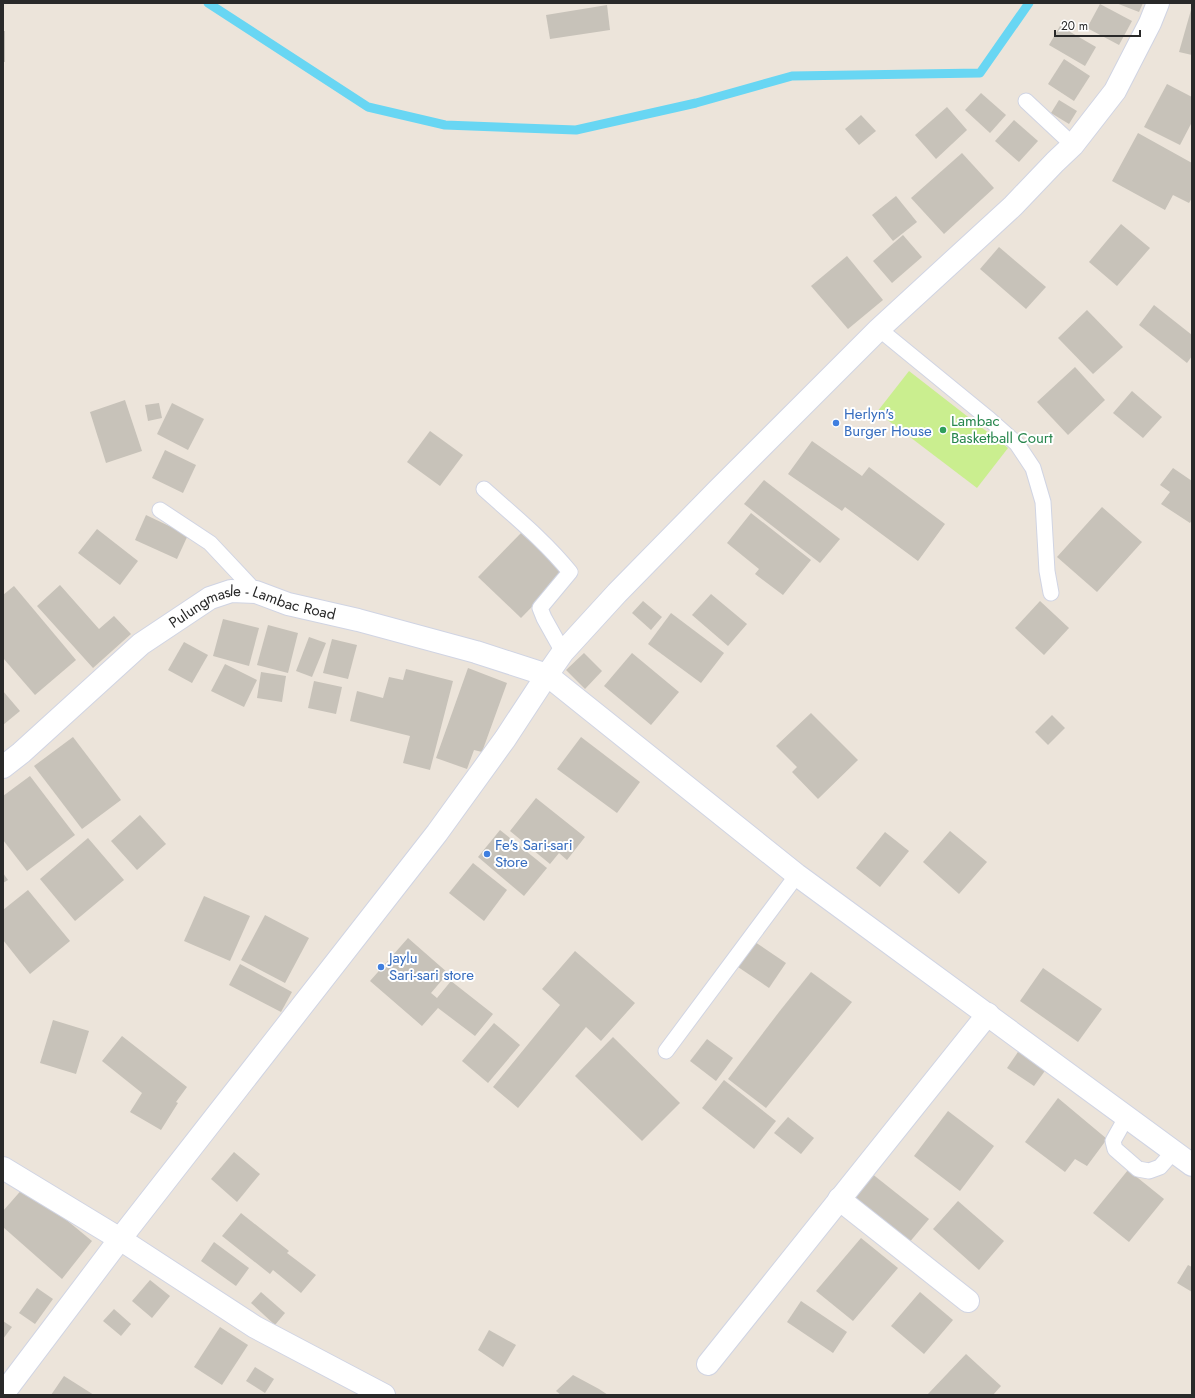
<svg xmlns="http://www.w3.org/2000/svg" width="1195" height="1398" font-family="Jost,sans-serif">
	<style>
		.pitch { fill: #caee8f }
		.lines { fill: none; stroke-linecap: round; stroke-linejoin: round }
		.stream { stroke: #68d6f3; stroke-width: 9 }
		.building { fill: #c7c2b9 }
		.service-casing { stroke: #d0d4e3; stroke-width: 17 }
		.minor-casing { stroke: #d0d4e3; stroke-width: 24 }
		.tertiary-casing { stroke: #d0d4e3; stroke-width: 24 }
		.service { stroke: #fff; stroke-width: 15 }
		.minor { stroke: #fff; stroke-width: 22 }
		.tertiary { stroke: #fff; stroke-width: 22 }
		.shop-dot { fill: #3f7fe0; stroke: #fff; stroke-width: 1.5 }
		.leisure-dot { fill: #2e9e5b; stroke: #fff; stroke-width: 1.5 }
		.labels { text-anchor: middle; stroke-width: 4; stroke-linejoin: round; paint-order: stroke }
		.shop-label { font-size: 15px; fill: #366cbe; stroke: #fff; text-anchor: start }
		.leisure-label { font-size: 15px; fill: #27864d; stroke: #fff; text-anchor: start }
		.street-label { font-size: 15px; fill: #292929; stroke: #fff }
	</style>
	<rect width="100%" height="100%" fill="#ece4da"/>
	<path class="pitch" d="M909 371 1008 448 977 488 877 412Z"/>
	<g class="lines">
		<path class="stream" d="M208 3 368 107 445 125 576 130 696 103 792 76 980 73 1029 3"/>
	</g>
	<g class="building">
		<path d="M1116 3H1143L1139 12Z"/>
		<path d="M1100 4 1132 21 1119 45 1087 28Z"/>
		<path d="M607 5 610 30 550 39 546 15Z"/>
		<path d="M1191 10 1192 11V55L1179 52Z"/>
		<path d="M1060 26 1096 47 1085 66 1049 45Z"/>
		<rect x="3" y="31" width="2" height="31"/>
		<path d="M1064 59 1090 76 1074 101 1048 84Z"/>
		<path d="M1167 84 1192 97V122L1180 145 1144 127Z"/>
		<path d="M981 93 1006 115 990 133 965 110Z"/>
		<path d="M1059 100 1077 111 1069 124 1051 113Z"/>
		<path d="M947 107 967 130 936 159 915 135Z"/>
		<path d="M861 115 876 131 859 145 845 129Z"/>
		<path d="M1014 120 1038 141 1019 162 995 141Z"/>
		<path d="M1138 133 1192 163V198L1189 203 1173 195 1165 210 1112 181Z"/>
		<path d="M962 153 994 188 944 234 911 198Z"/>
		<path d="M896 196 917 222 893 241 872 215Z"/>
		<path d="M1121 224 1150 248 1117 286 1089 262Z"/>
		<path d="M903 235 922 257 892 283 873 261Z"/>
		<path d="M999 247 1046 287 1026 309 980 269Z"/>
		<path d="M847 256 883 300 848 329 811 286Z"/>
		<path d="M1154 305 1192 335V356L1187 363 1139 325Z"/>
		<path d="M1087 310 1123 347 1093 374 1058 338Z"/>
		<path d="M1075 367 1105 400 1068 435 1037 402Z"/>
		<path d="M1132 391 1162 417 1143 438 1113 413Z"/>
		<path d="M125 400 142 451 106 463 90 412Z"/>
		<path d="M159 403 162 418 148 421 145 405Z"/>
		<path d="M172 403 204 419 188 450 157 434Z"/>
		<path d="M430 431 463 455 440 486 407 462Z"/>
		<path d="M812 441 862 476 869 467 945 524 918 561 845 507 842 511 788 474Z"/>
		<path d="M165 450 196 465 183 493 152 478Z"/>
		<path d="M1173 468 1192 481V520L1190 523 1161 504 1170 492 1160 485Z"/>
		<path d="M764 480 840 539 820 563 744 504Z"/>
		<path d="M1102 507 1142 542 1097 592 1057 557Z"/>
		<path d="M751 513 811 560 783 595 755 574 759 569 727 543Z"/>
		<path d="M146 515 188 535 177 559 135 540Z"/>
		<path d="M97 529 138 561 120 585 78 553Z"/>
		<path d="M524 530 567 571 521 618 478 577Z"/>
		<path d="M60 585 99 629 114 616 131 634 93 668 37 606Z"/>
		<path d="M14 586 76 660 35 695 3 658V595Z"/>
		<path d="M711 594 747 624 728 646 692 615Z"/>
		<path d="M643 601 662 617 651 630 632 613Z"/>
		<path d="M1040 601 1069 628 1044 655 1015 628Z"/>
		<path d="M671 613 724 653 701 683 648 644Z"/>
		<path d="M223 619 259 628 249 666 213 656Z"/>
		<path d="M268 625 298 633 288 673 257 665Z"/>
		<path d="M309 637 326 643 312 677 296 671Z"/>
		<path d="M332 639 357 645 348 679 323 673Z"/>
		<path d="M184 642 208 655 192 683 168 670Z"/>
		<path d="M584 653 602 671 585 689 566 670Z"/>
		<path d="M632 653 679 692 651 725 604 686Z"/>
		<path d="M225 664 257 680 244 707 211 691Z"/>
		<path d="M468 668 507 683 482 752 474 750 467 769 436 758Z"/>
		<path d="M406 669 453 681 430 770 403 763 410 736 350 721 357 691 383 698 389 677 403 680Z"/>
		<path d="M261 672 286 676 282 702 257 698Z"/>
		<path d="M314 681 342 687 336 714 308 708Z"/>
		<path d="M3 691 20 711 3 725Z"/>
		<path d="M811 713 858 760 818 799 792 772 797 767 776 746Z"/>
		<path d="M1052 715 1065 728 1048 745 1035 732Z"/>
		<path d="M73 737 121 800 82 829 34 766Z"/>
		<path d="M581 737 640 782 617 813 557 769Z"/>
		<path d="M30 776 75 835 27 871 3 840V796Z"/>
		<path d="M536 798 585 837 567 860 559 853 550 864 510 831Z"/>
		<path d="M140 815 166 844 137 870 111 841Z"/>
		<path d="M500 830 547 868 524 896 478 857Z"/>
		<path d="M950 831 987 862 959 894 923 862Z"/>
		<path d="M885 832 909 851 880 887 856 868Z"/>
		<path d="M88 838 124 880 75 921 40 879Z"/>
		<path d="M473 863 507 890 484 921 449 893Z"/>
		<path d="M3 873 8 880 3 883Z"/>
		<path d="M28 890 70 941 30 974 3 940V910Z"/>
		<path d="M204 896 250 916 230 961 184 941Z"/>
		<path d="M265 915 309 938 285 983 241 960Z"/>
		<path d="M408 938 448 973 431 993 437 998 451 981 493 1014 475 1036 438 1008 422 1026 370 981Z"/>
		<path d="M755 942 786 963 769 988 738 967Z"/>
		<path d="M575 951 635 1003 601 1041 586 1027 518 1108 493 1087 560 1005 542 989Z"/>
		<path d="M240 964 292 992 281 1012 229 985Z"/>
		<path d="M1043 968 1102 1009 1078 1042 1020 1001Z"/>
		<path d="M811 972 852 1002 766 1108 728 1079 779 1012Z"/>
		<path d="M53 1020 89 1031 76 1074 40 1063Z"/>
		<path d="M494 1023 520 1045 488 1083 462 1061Z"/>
		<path d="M122 1036 187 1087 176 1102 178 1103 161 1130 130 1112 142 1093 102 1061Z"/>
		<path d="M613 1037 680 1103 642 1141 575 1076Z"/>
		<path d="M707 1039 733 1058 716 1081 690 1061Z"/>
		<path d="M1020 1049 1047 1068 1034 1086 1007 1068Z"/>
		<path d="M724 1080 776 1121 754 1149 702 1108Z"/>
		<path d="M1058 1098 1107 1139 1087 1166 1075 1159 1065 1172 1025 1142Z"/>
		<path d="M948 1111 994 1146 960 1191 914 1156Z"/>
		<path d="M788 1117 814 1138 801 1154 774 1133Z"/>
		<path d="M234 1152 260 1174 237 1202 211 1179Z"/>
		<path d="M1128 1170 1164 1199 1129 1242 1093 1213Z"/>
		<path d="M871 1173 929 1219 908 1244 851 1199Z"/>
		<path d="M25 1186 92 1241 62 1279 3 1227V1211Z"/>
		<path d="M958 1201 1004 1241 979 1270 933 1229Z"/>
		<path d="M241 1213 289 1251 287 1253 316 1275 301 1293 273 1270 270 1274 222 1236Z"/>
		<path d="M861 1238 898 1268 853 1321 816 1291Z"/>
		<path d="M214 1242 249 1268 236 1286 201 1261Z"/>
		<path d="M1188 1265 1192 1267V1292L1177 1283Z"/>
		<path d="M150 1280 170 1296 152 1318 132 1301Z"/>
		<path d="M37 1288 53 1299 35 1324 19 1313Z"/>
		<path d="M261 1292 285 1313 275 1325 251 1303Z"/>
		<path d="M920 1292 953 1320 924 1354 891 1326Z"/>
		<path d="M801 1301 847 1332 833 1353 787 1322Z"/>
		<path d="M114 1309 131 1324 121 1336 103 1321Z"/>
		<path d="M3 1321 12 1327 3 1339Z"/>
		<path d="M220 1327 248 1345 222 1385 194 1367Z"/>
		<path d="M489 1330 516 1345 503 1367 478 1350Z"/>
		<path d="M966 1354 1001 1386 993 1395H927Z"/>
		<path d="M255 1367 274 1379 265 1393 246 1381Z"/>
		<path d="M573 1375 599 1389 608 1395H561L556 1391Z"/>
		<path d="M64 1376 94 1395H51Z"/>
	</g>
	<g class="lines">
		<defs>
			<g id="service">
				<path d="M1026 101 1073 145"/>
				<path d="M879 329 989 419 1017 444 1033 468 1043 502 1047 571 1051 593"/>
				<path d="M484 489C514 516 545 541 570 572L540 608 544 618 563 652"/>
				<path d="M160 510 210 543 256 592"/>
				<path d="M666 1051 797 875"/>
				<path d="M1127 1116 1113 1141 1115 1149 1138 1169 1149 1171 1160 1167 1174 1151"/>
			</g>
			<g id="minor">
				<path d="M3 1168 120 1239 255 1327 384 1395"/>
				<path d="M839 1199 968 1301"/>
				<path d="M708 1364 988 1014"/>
				<path d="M3 1394 120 1239 437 833 505 739 547 675 797 875 1192 1165"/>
			</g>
			<g id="tertiary">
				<path id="s1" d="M3 767 21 753 141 644 210 598 231 591 256 592 288 604 358 620 476 652 547 675 563 652 617 593 717 491 879 329 1013 206 1055 162 1073 145 1115 91 1150 23 1158 3"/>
			</g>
		</defs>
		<use href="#service" class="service-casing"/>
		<use href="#minor" class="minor-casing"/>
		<use href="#tertiary" class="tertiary-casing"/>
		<use href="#service" class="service"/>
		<use href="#minor" class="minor"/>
		<use href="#tertiary" class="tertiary"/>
	</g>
	<g class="shop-dot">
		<circle cx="836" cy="423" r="4"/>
		<circle cx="487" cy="854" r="4"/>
		<circle cx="381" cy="967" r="4"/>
	</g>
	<circle class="leisure-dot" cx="943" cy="430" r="4"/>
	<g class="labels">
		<g class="shop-label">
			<text x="844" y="419">Herlyn's<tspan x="844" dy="17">Burger House</tspan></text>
			<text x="495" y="850">Fe's Sari-sari<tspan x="495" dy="17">Store</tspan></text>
			<text x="389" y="963">Jaylu<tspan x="389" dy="17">Sari-sari store</tspan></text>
		</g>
		<g class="leisure-label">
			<text x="951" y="426">Lambac<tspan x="951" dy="17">Basketball Court</tspan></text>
		</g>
		<g class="street-label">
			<text dy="5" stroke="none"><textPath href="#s1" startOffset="309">Pulungmasle - Lambac Road</textPath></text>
		</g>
	</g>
	<rect width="1195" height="1398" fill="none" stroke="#292929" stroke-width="8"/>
	<path d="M1055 30v6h85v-6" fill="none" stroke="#292929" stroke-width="2"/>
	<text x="1061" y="30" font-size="12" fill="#292929" stroke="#ffffff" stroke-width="3" paint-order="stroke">20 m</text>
</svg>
